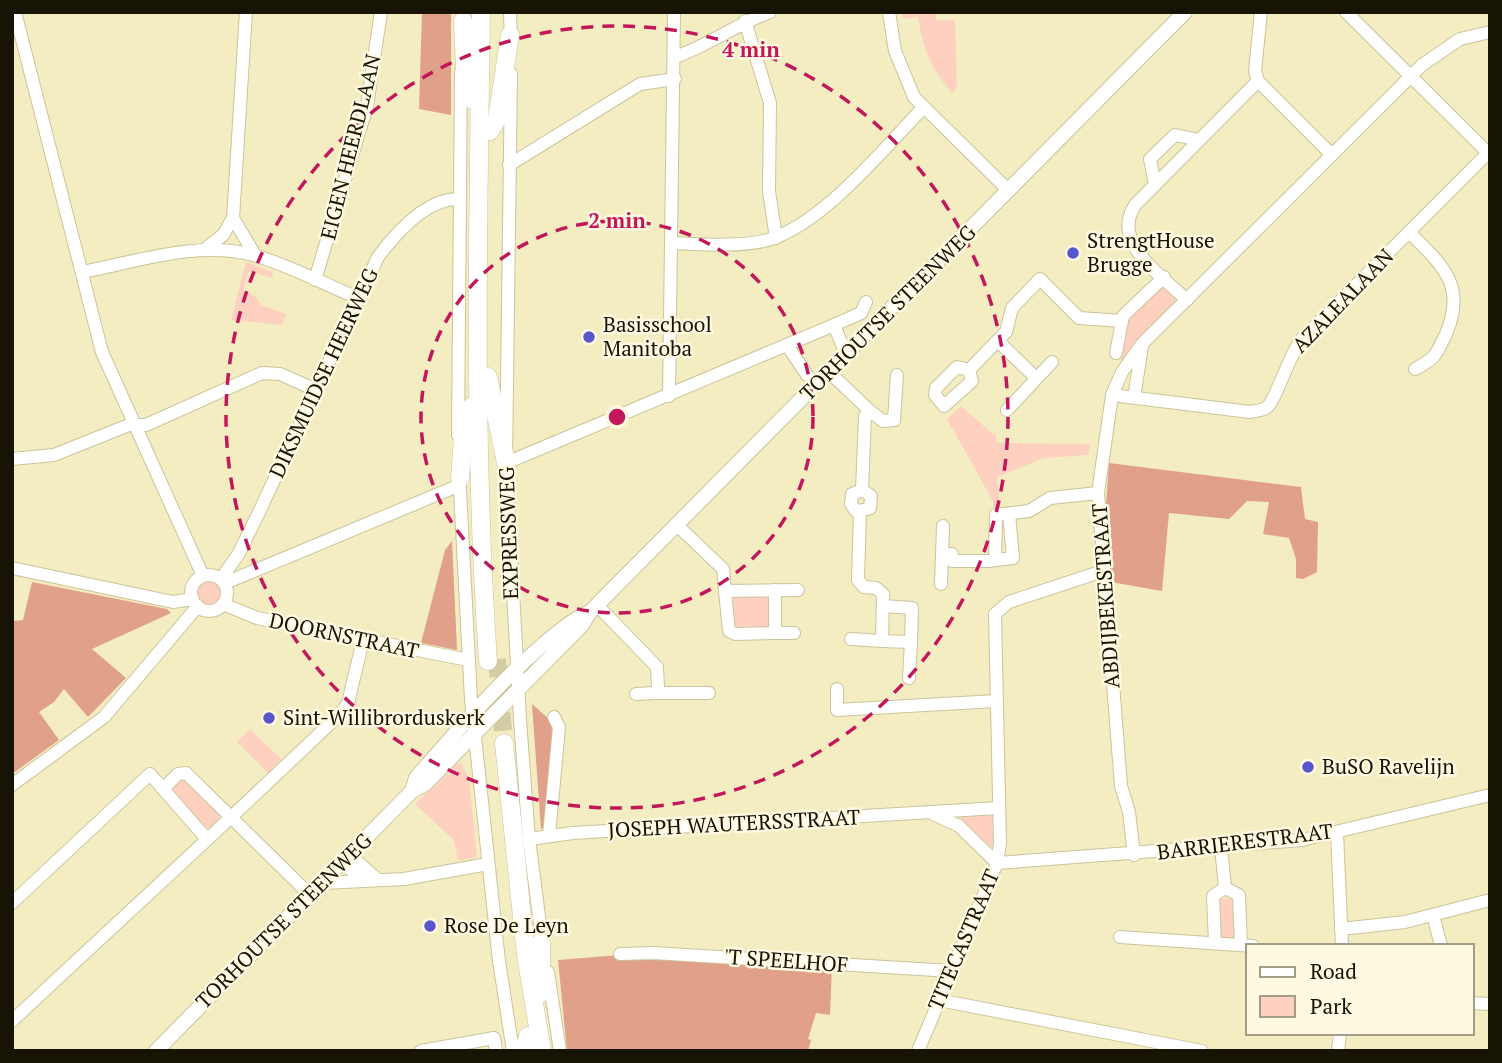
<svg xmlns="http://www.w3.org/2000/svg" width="1502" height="1063" font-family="'PT Serif',serif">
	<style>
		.green { fill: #fed0c0 }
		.forest { fill: #e1a08a }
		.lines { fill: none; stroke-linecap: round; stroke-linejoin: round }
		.highway-tunnel { stroke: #d3cca5; stroke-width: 18; stroke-dasharray: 18 9; stroke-linecap: butt }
		.minor-casing { stroke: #cbc49a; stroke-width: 14 }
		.major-casing { stroke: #cbc49a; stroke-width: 16 }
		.highway-casing { stroke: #cbc49a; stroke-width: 19 }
		.minor { stroke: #fff; stroke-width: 12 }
		.major { stroke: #fff; stroke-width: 14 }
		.highway { stroke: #fff; stroke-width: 18 }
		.ring { fill: none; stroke: #c2185b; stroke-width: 3.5; stroke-dasharray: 12 9 }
		.poi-dot { fill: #5955cd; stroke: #fef9e0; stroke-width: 2.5 }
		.labels { text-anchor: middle; stroke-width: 5; stroke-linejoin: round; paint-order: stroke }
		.street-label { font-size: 21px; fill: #171405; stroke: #fef9e0 }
		.poi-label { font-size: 21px; fill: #171405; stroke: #fef9e0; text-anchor: start }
		.centre { fill: #c2185b; stroke: #fef9e0; stroke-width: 3.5 }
		.ring-label { font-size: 21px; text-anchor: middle; font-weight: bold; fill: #c2185b; stroke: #fef9e0; stroke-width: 5; stroke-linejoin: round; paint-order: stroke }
	</style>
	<rect width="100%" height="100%" fill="#f4edc1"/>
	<g class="green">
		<path d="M903 12H935L936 20H955L957 88 952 93C931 67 923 51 918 17L903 19Z"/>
		<path d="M246 262 273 272 272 278 249 271 243 290 256 297 261 305 287 314 282 325 231 320Z"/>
		<path d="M1162 285 1177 302 1156 323 1148 326 1150 329 1122 362C1109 332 1142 304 1162 285Z"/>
		<path d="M961 406 993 434 995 432 997 443 1090 444 1088 455 1044 458 997 477 1000 509H994L993 501 947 419Z"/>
		<circle cx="209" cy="592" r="15"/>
		<path d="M769 595 771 628 734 631 729 597Z"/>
		<path d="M250 729 281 759 268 773 237 742Z"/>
		<path d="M461 763 469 779 477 857 458 861 454 840 415 804 457 764Z"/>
		<path d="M183 777 222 813 211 828 203 827 172 791V785Z"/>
		<path d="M991 815 994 821V845L991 847 961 820 962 816Z"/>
		<path d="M1232 898 1235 938H1221L1219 900Z"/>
	</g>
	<g class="forest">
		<path d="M422 12H451V115L419 109Z"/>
		<path d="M1109 463 1301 487 1305 519 1318 522 1317 572 1303 579 1296 578V559L1289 538 1263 534 1269 502 1247 501 1229 519 1169 513 1162 591 1111 582 1106 505Z"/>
		<path d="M452 541 457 650 421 643 445 550Z"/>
		<path d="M32 582 167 609 171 613 92 649 126 678 88 717 64 689 54 702 39 712 59 740 12 774V621L23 620Z"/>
		<path d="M532 704 549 719 554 734 544 828 541 829Z"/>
		<path d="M619 955 832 964 830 1015 816 1013 808 1039 811 1040 808 1051H567L558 960Z"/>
	</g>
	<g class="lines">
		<path class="highway-tunnel" d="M497 659 504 743"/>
		<defs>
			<g id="minor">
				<path d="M15 12 102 352 203 576"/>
				<path d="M246 12 233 218 255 255"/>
				<path d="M510 12 511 42"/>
				<path d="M889 12 895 51 914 97 1009 191"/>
				<path d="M1261 12 1255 71 1258 81 1332 155"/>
				<path d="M1346 12 1488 153"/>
				<path d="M745 21 770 103 769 191 776 238"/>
				<path d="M675 57C709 45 737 24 770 12"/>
				<path d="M511 74 506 463 520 720 529 839 543 947"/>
				<path d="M509 165 640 84 675 79"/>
				<path d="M1155 185 1150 159 1175 135 1199 140"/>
				<path d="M1409 232C1442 265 1467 285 1446 334 1436 355 1436 358 1415 369"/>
				<path d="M672 243C702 244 734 247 764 241 821 227 883 149 924 107"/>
				<path d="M204 250 223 235 233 218"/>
				<path d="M82 272C136 262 199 240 253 255 289 265 324 284 358 298"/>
				<path d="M315 280 367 106 381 12"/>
				<path d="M1187 300C1162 276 1110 243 1135 205L1258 81"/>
				<path d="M834 325 846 354"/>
				<path d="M998 341 1036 378"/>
				<path d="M787 345 807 375"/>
				<path d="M1116 353 1123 316 1164 277"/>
				<path d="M969 370 972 381 944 406 935 395 936 388 957 367 969 370 1006 332 1012 308 1040 279 1079 318 1122 321"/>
				<path d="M829 372 870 411"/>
				<path d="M1112 395 1250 412C1254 411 1262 411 1266 408 1275 403 1289 355 1301 340L1488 153"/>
				<path d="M669 396 674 12"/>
				<path d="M1134 398 1142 346"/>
				<path d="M1007 410 1052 362"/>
				<path d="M458 435 461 72"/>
				<path d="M12 459 54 455 129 425H146L262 373 280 374 316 390"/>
				<path d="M506 463 834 325 861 313 866 302"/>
				<path d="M459 471 471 699 499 961 513 1051"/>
				<path d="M862 490 871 496 870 508 860 511 858 580 864 587 876 588 883 594 882 641 911 642 912 608 883 606"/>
				<path d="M860 511 855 510 851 504 852 494 862 490 865 416 870 411 883 421 894 420 897 375"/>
				<path d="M677 525 723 569 725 591 798 590"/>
				<path d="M942 554H952V561H991L995 560 996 515 1029 511 1050 498 1098 493"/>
				<path d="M995 560 1013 558 1009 514"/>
				<path d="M12 568 173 602 193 599"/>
				<circle cx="209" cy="593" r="18"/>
				<path d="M221 579 239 553 261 508 378 257C396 233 426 198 459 199"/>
				<path d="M225 583 460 485"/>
				<path d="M941 584 943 526"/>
				<path d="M725 591 729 631 735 634 775 633V590"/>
				<path d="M223 604 257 618 468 660"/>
				<path d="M597 605 657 667 658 688 655 693 636 694"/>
				<path d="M775 633H794"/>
				<path d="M851 639 882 641"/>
				<path d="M909 678 911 642"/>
				<path d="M837 689V710L996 701"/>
				<path d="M655 693H709"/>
				<path d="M12 785 104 717 198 606"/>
				<path d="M163 789 178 774 186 773 310 895"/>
				<path d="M933 814 959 826 997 863"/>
				<path d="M1337 832 1342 946"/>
				<path d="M549 836 559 727 554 717"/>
				<path d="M529 839 573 833 999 808"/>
				<path d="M1221 847 1225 888"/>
				<path d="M350 855 378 880"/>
				<path d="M1134 855 1129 812 1121 786 1098 493 1112 395 1122 372 1142 344 1422 65 1460 39 1490 32"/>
				<path d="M343 862 362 881"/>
				<path d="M997 863 1302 840 1490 795"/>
				<path d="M323 883 404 879 488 864"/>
				<path d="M12 903 150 774 206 838"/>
				<path d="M1433 915 1441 946"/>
				<path d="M1341 929 1405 922 1490 900"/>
				<path d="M1120 937 1253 946"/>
				<path d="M1215 943 1213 896 1225 888 1239 895 1241 945"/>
				<path d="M620 954 653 953 952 971"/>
				<path d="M548 972 560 1051"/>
				<path d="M939 1000 1202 1051"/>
				<path d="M1472 1003 1490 1004"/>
				<path d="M12 1021C122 918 233 817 341 713L348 703 363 640"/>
				<path d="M421 1051 494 1038 496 1051"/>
				<path d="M918 1051 997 863 1000 843 995 614 1009 602 1103 571"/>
				<path d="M1338 1051 1340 1033"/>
			</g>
			<g id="major">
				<path d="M412 791 416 778C458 730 498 683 546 642 559 632 570 621 585 614"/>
				<path d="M156 1051 412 791 425 784 582 625 589 613 1185 12"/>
			</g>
			<g id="highway">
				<path d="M481 12C478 229 473 445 488 661"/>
				<path d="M463 21 465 68 473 100"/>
				<path d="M490 131 497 119 510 35"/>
				<path d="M488 377 506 463"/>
				<path d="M460 478 463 437 471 407"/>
				<path d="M504 743 526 955 542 1051"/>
				<path d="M541 993V942"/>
				<path d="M524 1051 528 1036"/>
			</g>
		</defs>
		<use href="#minor" class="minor-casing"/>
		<use href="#major" class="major-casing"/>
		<use href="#highway" class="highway-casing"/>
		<use href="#minor" class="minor"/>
		<use href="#major" class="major"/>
		<use href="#highway" class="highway"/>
	</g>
	<g class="ring">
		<circle cx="617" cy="417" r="196"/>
		<circle cx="617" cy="417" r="391"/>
	</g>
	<g class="poi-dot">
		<circle cx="1073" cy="253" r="7"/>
		<circle cx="589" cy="337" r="7"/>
		<circle cx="269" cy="718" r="7"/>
		<circle cx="1308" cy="767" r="7"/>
		<circle cx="430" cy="926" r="7"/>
	</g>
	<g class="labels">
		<g class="street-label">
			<text transform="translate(351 147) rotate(-76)" y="7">EIGEN HEERDLAAN</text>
			<text transform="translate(1343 301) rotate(-46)" y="7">AZALEALAAN</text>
			<text transform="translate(888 313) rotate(-45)" y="7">TORHOUTSE STEENWEG</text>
			<text transform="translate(324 373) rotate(-65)" y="7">DIKSMUIDSE HEERWEG</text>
			<text transform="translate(509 533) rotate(-92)" y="7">EXPRESSWEG</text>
			<text transform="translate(1106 596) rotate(-94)" y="7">ABDIJBEKESTRAAT</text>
			<text transform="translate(344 636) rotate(12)" y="7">DOORNSTRAAT</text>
			<text transform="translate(734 824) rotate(-3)" y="7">JOSEPH WAUTERSSTRAAT</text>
			<text transform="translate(1245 842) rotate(-7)" y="7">BARRIERESTRAAT</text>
			<text transform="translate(284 921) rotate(-45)" y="7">TORHOUTSE STEENWEG</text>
			<text transform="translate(964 940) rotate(-67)" y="7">TITECASTRAAT</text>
			<text transform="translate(786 961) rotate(4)" y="7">'T SPEELHOF</text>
		</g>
		<g class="poi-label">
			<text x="1087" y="248">StrengtHouse<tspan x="1087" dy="24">Brugge</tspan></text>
			<text x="603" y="332">Basisschool<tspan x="603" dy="24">Manitoba</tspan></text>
			<text x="283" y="725">Sint-Willibrorduskerk</text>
			<text x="1322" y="774">BuSO Ravelijn</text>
			<text x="444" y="933">Rose De Leyn</text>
		</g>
	</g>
	<circle cx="617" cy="417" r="10" class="centre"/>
	<g class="ring-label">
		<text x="751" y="57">4 min</text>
		<text x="617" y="228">2 min</text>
	</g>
	<rect width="1502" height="1063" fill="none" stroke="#171405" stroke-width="28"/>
	<rect x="1246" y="944" width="228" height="91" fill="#fef9e0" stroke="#a29d88" stroke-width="2"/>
	<rect x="1260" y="967" width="35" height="10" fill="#ffffff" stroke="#a29d88" stroke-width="2"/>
	<text x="1310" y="979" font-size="21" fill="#171405">Road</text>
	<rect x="1260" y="996" width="35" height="21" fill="#fed0c0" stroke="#a29d88" stroke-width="2"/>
	<text x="1310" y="1014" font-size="21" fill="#171405">Park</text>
</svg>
